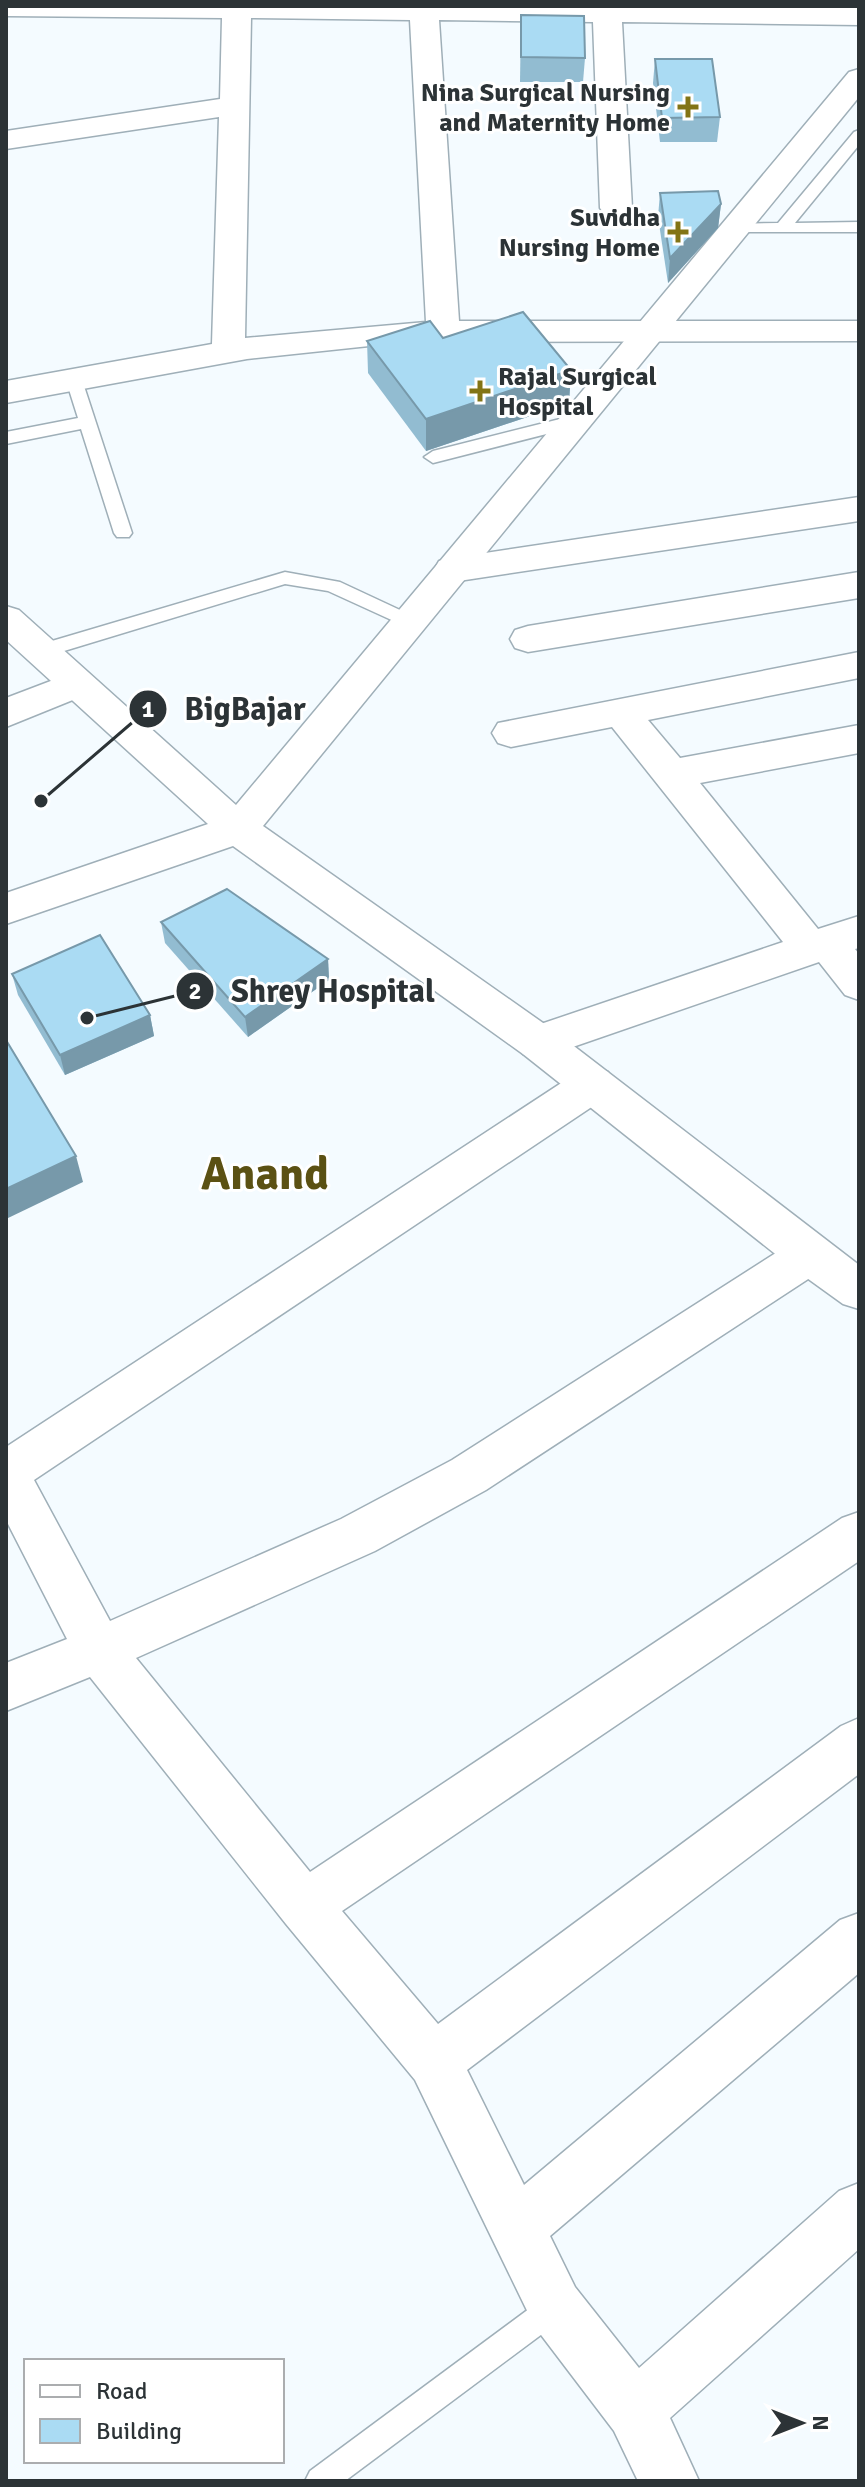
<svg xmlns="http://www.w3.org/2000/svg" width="865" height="2487" font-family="Signika,sans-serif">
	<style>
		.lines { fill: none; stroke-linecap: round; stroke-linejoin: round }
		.service-casing { stroke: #9fafb8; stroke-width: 3 }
		.minor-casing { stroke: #9fafb8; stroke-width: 3 }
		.tertiary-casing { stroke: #9fafb8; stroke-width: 3 }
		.service { fill: #fff; fill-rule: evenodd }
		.minor { fill: #fff; fill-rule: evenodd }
		.tertiary { fill: #fff; fill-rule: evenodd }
		.wall { fill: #92bcd1 }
		.shaded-wall { fill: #79a }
		.building { fill: #aadbf3; stroke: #79a; stroke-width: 2 }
		.poi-dot { fill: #827415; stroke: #fff; stroke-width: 3 }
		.labels { text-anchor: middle; stroke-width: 6; stroke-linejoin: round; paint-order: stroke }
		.far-poi-label { font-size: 26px; font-weight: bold; fill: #2c3336; stroke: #fff; text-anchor: end }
		.town-label { font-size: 46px; font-weight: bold; fill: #5b5113; stroke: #fff }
		.leader { fill: none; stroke: #2c3336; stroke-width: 3 }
		.callout-dot { fill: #2c3336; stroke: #fff; stroke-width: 3 }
		.mark-label { font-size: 24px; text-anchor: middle; font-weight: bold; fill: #fff }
		.callout-label { font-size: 32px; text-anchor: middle; font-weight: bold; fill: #2c3336; stroke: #fff; stroke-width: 6; stroke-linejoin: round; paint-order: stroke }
	</style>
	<rect width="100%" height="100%" fill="#f4fbff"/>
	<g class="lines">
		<defs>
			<g id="service">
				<path d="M859 130V145L795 223 859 222V232H728V226L734 224 778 223 854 132Z"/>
				<path d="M74 375 82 380 132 533 129 537H117L114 533 81 429 6 444V432L78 418 66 380Z"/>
				<path d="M576 415 582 417 584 421 582 425 433 463 424 457 433 451Z"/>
				<path d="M285 572 340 582 415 617 418 622 409 628 328 591 285 584 41 658 32 651 35 646Z"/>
				<path d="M555 2293 565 2297 569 2307 565 2317 345 2481H305L310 2471 545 2297Z"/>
			</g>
			<g id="minor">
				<path d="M6 6 859 7V25L622 22 632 208 627 215 616 217 605 215 600 208 593 22 439 20 459 321H859V341L407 342 247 359 6 403V381L212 344 219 117 6 149V131L220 99 222 18 6 16ZM251 18 410 20 426 322 245 338Z"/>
				<path d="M859 497V521L452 582 439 579 434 570 439 561 452 558Z"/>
				<path d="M859 572V598L528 652 515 648 510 639 515 630 528 626Z"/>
				<path d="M859 652V678L648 720 680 758 859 725V753L700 783 818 929 859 916V948L855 949 859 954V1000L845 995 819 962 538 1059 523 1054 517 1042 523 1030 783 942 612 727 511 747 498 743 492 733 498 723Z"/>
				<path d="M77 671 90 675 96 684 90 693 6 727V698Z"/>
				<path d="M593 1067 608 1072 614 1084 608 1096 34 1480 110 1621 341 1519 452 1460 793 1242 809 1236 825 1242 831 1255 825 1268 486 1490 375 1551 136 1658 310 1872 842 1518 859 1512V1561L342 1911 438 2024 841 1726 859 1718V1774L467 2070 524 2185 840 1920 859 1913V1973L550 2236 575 2287 639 2368 839 2191 859 2183V2249L670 2418 699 2481H638L614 2431 535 2327 415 2080 286 1924 90 1677 6 1711V1663L67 1639 6 1520V1447L578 1072Z"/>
			</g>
			<path id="tertiary" d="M859 69V97L263 826 553 1030 859 1265V1309L843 1304 793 1268 523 1054 233 846 6 924V893L208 824 6 640V606L19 610 236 805 849 72Z"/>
		</defs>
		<use href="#service" class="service-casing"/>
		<use href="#minor" class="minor-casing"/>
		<use href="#tertiary" class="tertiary-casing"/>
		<use href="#service" class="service"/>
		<use href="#minor" class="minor"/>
		<use href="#tertiary" class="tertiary"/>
	</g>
	<g class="wall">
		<path d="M521 15 585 58 583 82H520Z"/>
		<path d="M655 59 720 117 717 142H660L653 83Z"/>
		<path d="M660 193 721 204 718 228 668 283 658 217Z"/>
		<path d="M443 338 571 370 569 403 426 451 368 373 367 341Z"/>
		<path d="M161 922 328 959 329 980 248 1037 165 943Z"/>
		<path d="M12 974 150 1015 154 1036 65 1075 18 995Z"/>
	</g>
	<g class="shaded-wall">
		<path d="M721 204 718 228 668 283 670 258Z"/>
		<path d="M571 370 569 403 426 451V419Z"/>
		<path d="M328 959 329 980 248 1037 245 1017Z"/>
		<path d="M150 1015 154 1036 65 1075 60 1055Z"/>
		<path d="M76 1156 83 1182 6 1219V1189Z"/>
	</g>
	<g class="building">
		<path d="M521 15 584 16 585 58 521 57Z"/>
		<path d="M655 59H712L720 117 662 118Z"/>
		<path d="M718 191 721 204 670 258 660 193Z"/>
		<path d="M523 312 571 370 426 419 367 341 430 321 443 338Z"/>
		<path d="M227 889 328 959 245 1017 161 922Z"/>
		<path d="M100 935 150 1015 60 1055 12 974Z"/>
		<path d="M6 1040 76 1156 6 1189Z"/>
	</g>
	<g class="poi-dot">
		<path d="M684 95h8v8h8v8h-8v8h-8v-8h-8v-8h8z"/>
		<path d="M674 220h8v8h8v8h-8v8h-8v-8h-8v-8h8z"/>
		<path d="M476 379h8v8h8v8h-8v8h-8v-8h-8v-8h8z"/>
	</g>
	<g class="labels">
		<g class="far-poi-label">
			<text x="670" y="101">Nina Surgical Nursing<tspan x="670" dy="30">and Maternity Home</tspan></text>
			<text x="660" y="226">Suvidha<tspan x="660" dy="30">Nursing Home</tspan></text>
			<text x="498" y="385" text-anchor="start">Rajal Surgical<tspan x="498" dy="30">Hospital</tspan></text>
		</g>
		<g class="town-label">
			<text x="265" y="1189">Anand</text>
		</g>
	</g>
	<path class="leader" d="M41 801L148 709M87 1018L195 991"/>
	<g class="callout-dot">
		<circle cx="41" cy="801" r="8"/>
		<circle cx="87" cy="1018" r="8"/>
		<circle cx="148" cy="709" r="20"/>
		<circle cx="195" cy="991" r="20"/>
	</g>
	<g class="mark-label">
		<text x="148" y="717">1</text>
		<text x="195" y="999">2</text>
	</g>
	<g class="callout-label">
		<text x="245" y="720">BigBajar</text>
		<text x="333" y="1002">Shrey Hospital</text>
	</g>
	<rect width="865" height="2487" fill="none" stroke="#2c3336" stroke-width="16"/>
	<rect x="24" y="2359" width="260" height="104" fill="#ffffff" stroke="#abadaf" stroke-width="2"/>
	<rect x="40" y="2385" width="40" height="12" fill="#ffffff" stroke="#abadaf" stroke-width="2"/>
	<text x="96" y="2399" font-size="24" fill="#2c3336">Road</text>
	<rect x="40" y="2419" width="40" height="24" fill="#aadbf3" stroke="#abadaf" stroke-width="2"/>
	<text x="96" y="2439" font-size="24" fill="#2c3336">Building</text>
	<g transform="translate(801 2423) rotate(90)" stroke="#ffffff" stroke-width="6" paint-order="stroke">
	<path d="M0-6L14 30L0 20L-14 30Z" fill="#2c3336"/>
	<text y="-12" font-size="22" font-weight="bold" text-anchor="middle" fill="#2c3336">N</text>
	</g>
</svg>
